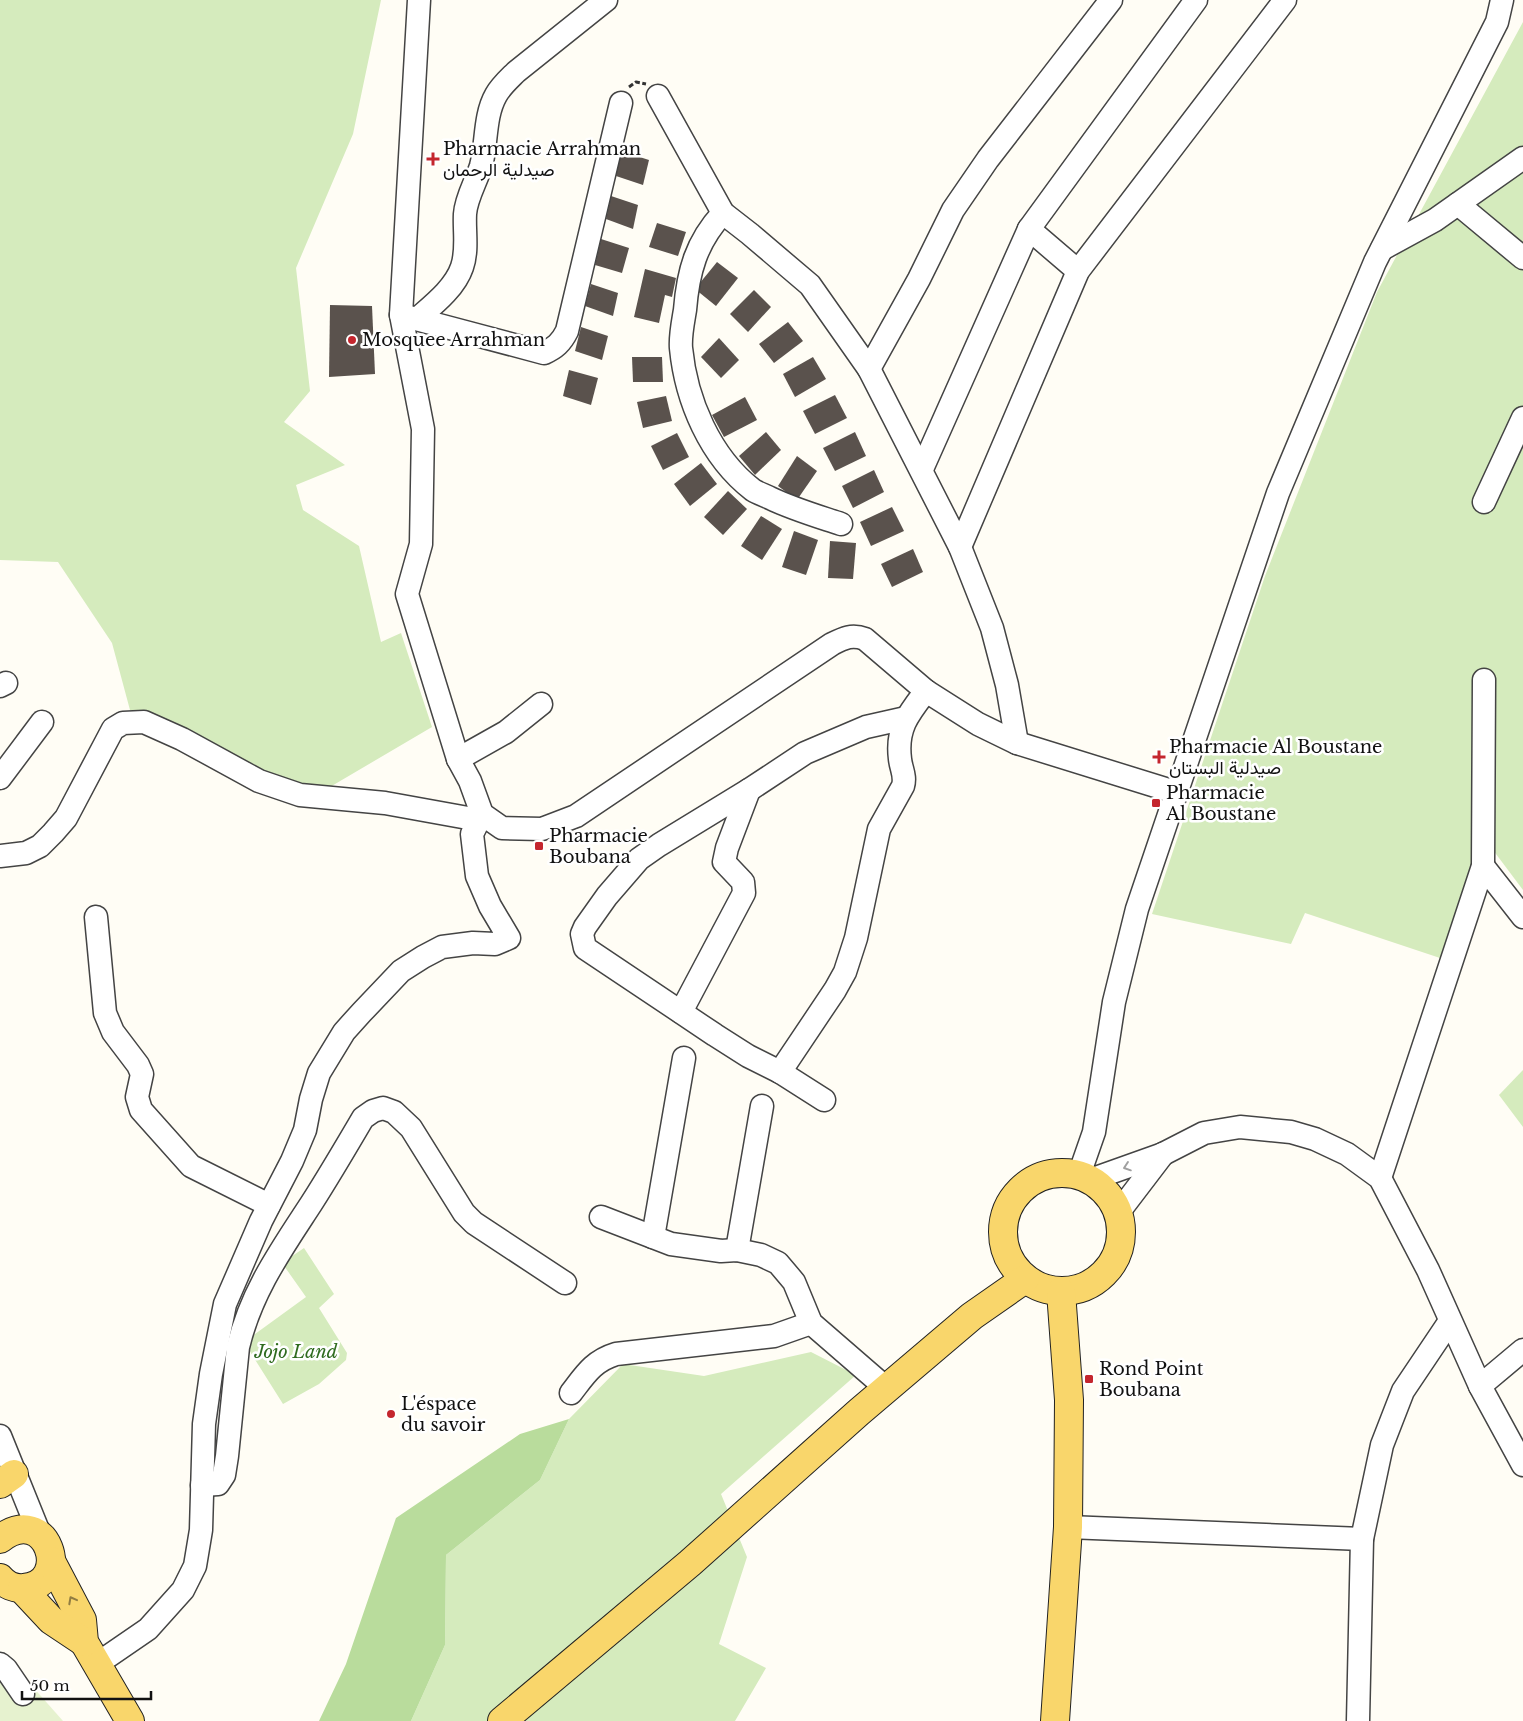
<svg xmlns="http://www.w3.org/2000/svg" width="1523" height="1721" font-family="'Libre Baskerville',Vazirmatn,serif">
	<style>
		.green { fill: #d5ebbd }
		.forest { fill: #b9dc9c }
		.pitch { fill: #e6f2cf }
		.building { fill: #5a524d }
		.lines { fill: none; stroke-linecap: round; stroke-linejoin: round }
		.minor-casing { stroke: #444; stroke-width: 25 }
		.major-casing { stroke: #222; stroke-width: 30 }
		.path { stroke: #333; stroke-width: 3; stroke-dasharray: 5 2.5; stroke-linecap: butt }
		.minor { stroke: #fff; stroke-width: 22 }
		.major { stroke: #f9d66b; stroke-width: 28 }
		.oneway { stroke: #a0a0a0 }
		.oneway2 { stroke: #917d42 }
		.poi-dot { fill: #c4262e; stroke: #fff; stroke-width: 2 }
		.labels { text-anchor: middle; stroke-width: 5; stroke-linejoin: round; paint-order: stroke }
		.poi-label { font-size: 18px; fill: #111; stroke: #fff; text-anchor: start }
		.park-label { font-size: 18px; font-style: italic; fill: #2f6b1f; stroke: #fff }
	</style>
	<rect width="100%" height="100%" fill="#fffdf5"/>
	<g class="green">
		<path d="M0 0H381L353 134 296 268 310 391 284 422 345 465 296 485 303 510 359 546 381 642 401 633 432 727 330 787 270 784 209 750 130 710 112 643 58 562 0 560Z"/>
		<path d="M1523 22V890L1490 846 1440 958 1305 913 1291 944 1152 914 1265 576 1377 292Z"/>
		<path d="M1523 1070V1127L1499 1095Z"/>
		<path d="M304 1248 334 1294 319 1308 347 1353 346 1360 319 1384 283 1404 244 1342 306 1297 282 1263Z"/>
		<path d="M811 1352 856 1375 721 1494 747 1557 719 1644 766 1668 735 1721H411L445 1645 446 1555 540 1480 569 1419 623 1364 704 1376Z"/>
	</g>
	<path class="forest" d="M569 1419 540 1480 446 1555 445 1645 411 1721H319L346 1664 396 1518 520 1434Z"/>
	<path class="pitch" d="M0 1660H9L63 1721H0Z"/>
	<g class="building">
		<path d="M621 151 649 160 643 185 616 176Z"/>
		<path d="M611 196 638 205 633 229 606 219Z"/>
		<path d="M657 223 686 232 678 256 649 247Z"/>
		<path d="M601 239 629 248 622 273 595 265Z"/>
		<path d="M717 262 738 278 716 306 695 289Z"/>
		<path d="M645 269 676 278 672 297 665 295 659 323 634 317Z"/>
		<path d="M591 284 618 293 613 316 585 306Z"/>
		<path d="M754 290 771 307 748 332 730 314Z"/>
		<path d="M330 305 372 306 375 374 329 377Z"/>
		<path d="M788 322 803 341 774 363 759 344Z"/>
		<path d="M581 327 608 336 602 360 575 351Z"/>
		<path d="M719 338 739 360 721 378 701 357Z"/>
		<path d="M632 357H662L663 382H633Z"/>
		<path d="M813 357 826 379 795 397 783 374Z"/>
		<path d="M569 370 598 378 591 405 563 396Z"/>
		<path d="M835 395 847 418 815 434 803 411Z"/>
		<path d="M666 396 672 421 643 428 637 402Z"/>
		<path d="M745 397 757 420 724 437 712 415Z"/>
		<path d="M766 432 781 450 755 475 739 456Z"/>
		<path d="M855 432 866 456 835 471 823 448Z"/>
		<path d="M677 433 689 457 663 470 651 446Z"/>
		<path d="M797 456 817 471 797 500 778 486Z"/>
		<path d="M701 463 717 484 690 506 674 484Z"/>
		<path d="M874 470 884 492 853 508 842 486Z"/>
		<path d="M728 491 747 509 723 535 704 517Z"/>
		<path d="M892 507 904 531 871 546 860 522Z"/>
		<path d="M761 516 782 529 762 560 741 546Z"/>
		<path d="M794 531 818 540 806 575 782 567Z"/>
		<path d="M830 541 856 543 853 579 828 578Z"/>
		<path d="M913 549 923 572 892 587 881 564Z"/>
	</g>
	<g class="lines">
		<defs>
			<g id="minor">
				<path d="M419 0 401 315 423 429 421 544 407 594 458 759 470 781 482 814 502 828 542 829 576 816 832 644C844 638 852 634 865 639L926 691 978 724 1017 743 1175 792"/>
				<path d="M658 96 723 213 750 234 810 285 869 369 960 547 992 628 1007 685 1017 743"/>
				<path d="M1458 204 1523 258"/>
				<path d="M723 213C696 242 688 272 685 310 683 322 680 336 681 348 686 400 710 457 753 490 758 493 764 495 770 498 793 509 817 516 841 524"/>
				<path d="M1029 229 1078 271"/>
				<path d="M1382 249 1435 220 1523 158"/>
				<path d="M401 315 544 353C555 348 561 343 567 331L621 103"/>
				<path d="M417 319C433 305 455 288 462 267 468 250 464 231 465 214 466 198 476 182 481 166 487 144 484 116 496 95 501 86 509 79 516 72L606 0"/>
				<path d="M869 369 919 279 953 210 988 159 1111 0"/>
				<path d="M922 469 1029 229 1196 0"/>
				<path d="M1484 502 1523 418"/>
				<path d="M960 547 1078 271 1285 0"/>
				<path d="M0 686 6 683"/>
				<path d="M458 759 506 732 541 704"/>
				<path d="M0 778 42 722"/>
				<path d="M0 856 26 853 40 846 53 833 66 818 113 729 123 723 144 722 182 739 259 781 300 795 385 803 479 820"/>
				<path d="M1483 866 1523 917"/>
				<path d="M96 917 105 1013 113 1032 138 1065 142 1074 137 1097 141 1110 191 1166 269 1205"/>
				<path d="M681 1012 744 893 743 882 724 862 727 848 749 790"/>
				<path d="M780 1072 835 990 845 972 856 938 879 829 903 786C906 776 901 769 900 759 896 728 909 713 926 691"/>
				<path d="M824 1100 780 1072 748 1056 715 1035 585 948 582 934 585 927 607 896 639 859 659 845 749 790 805 753 866 727 906 718"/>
				<path d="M1079 1175 1094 1132 1114 1002 1137 909 1278 493 1375 262 1497 22 1502 0"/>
				<path d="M1380 1178 1483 866 1484 680"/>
				<path d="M1090 1180 1163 1154 1204 1133 1240 1127 1291 1132 1315 1139 1347 1154 1380 1178 1428 1270 1480 1386 1523 1465"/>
				<path d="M1118 1213 1163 1154"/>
				<path d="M601 1217 671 1244 721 1251 737 1250 761 1255 778 1263 794 1282 811 1323 886 1388"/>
				<path d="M653 1237 684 1058"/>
				<path d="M737 1250 762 1106"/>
				<path d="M1480 1386 1523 1350"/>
				<path d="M571 1393C585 1375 593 1361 616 1354L774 1336 811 1323"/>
				<path d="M0 1436 40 1535"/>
				<path d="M202 1485 218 1484 224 1475 227 1456 238 1347C251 1292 281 1250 311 1204 329 1176 346 1147 363 1118L373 1111 383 1108 394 1112 411 1128 464 1213 474 1223 565 1283"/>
				<path d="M1068 1527 1362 1539"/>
				<path d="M0 1664 6 1669 23 1694"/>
				<path d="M97 1664 148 1629 183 1590 195 1566 201 1530 204 1424 211 1374 225 1304 261 1221 292 1161 305 1130 311 1099 319 1073 344 1032 362 1012 401 971 423 957 442 947 473 943 495 944 509 938 490 906 477 876 472 834 482 814"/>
				<path d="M1358 1721 1362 1539 1382 1445 1403 1391 1450 1321"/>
			</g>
			<g id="major">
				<circle cx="1062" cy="1232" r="59"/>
				<path d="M0 1484 14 1474"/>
				<path d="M0 1539C47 1502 74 1583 24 1588 15 1589 6 1585 0 1578"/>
				<path d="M51 1561 82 1620 84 1642 130 1721"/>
				<path d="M22 1589 51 1620 84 1642"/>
				<path d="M502 1721 690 1563 859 1412 972 1316 1025 1279"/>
				<path d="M1055 1721 1068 1527 1069 1400 1061 1292"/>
			</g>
		</defs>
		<use href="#minor" class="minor-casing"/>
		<use href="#major" class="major-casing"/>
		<path class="path" d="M629 87 636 82 646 84"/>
		<use href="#minor" class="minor"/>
		<use href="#major" class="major"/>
	</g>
	<defs><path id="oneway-chevron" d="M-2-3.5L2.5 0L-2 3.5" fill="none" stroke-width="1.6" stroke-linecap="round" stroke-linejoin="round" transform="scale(1.25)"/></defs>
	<use class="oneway" href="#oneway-chevron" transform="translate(1127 1167) rotate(161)"/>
	<use class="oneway2" href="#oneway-chevron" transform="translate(72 1600) rotate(-118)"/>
	<g class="poi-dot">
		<path d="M430.5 151.5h5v5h5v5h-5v5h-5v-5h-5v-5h5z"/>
		<circle cx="352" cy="340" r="5"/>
		<path d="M1156.5 749.5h5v5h5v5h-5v5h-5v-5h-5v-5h5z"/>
		<rect x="1151" y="798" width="10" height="10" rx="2.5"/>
		<rect x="534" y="841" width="10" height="10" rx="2.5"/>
		<rect x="1084" y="1374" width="10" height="10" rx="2.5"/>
		<circle cx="391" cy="1414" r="5"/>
	</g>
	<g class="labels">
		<g class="poi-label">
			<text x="443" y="155">Pharmacie Arrahman<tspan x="443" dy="21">صيدلية الرحمان</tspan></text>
			<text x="362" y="346">Mosquee Arrahman</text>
			<text x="1169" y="753">Pharmacie Al Boustane<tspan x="1169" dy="21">صيدلية البستان</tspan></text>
			<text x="1166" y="799">Pharmacie<tspan x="1166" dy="21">Al Boustane</tspan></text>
			<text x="549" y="842">Pharmacie<tspan x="549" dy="21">Boubana</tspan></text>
			<text x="1099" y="1375">Rond Point<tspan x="1099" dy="21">Boubana</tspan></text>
			<text x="401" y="1410">L'éspace<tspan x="401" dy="21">du savoir</tspan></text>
		</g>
		<g class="park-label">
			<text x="296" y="1358">Jojo Land</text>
		</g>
	</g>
	<path d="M22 1691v8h129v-8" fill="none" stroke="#111111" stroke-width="2.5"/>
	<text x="30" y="1691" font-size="15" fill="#111111" stroke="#ffffff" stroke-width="4" paint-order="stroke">50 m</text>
</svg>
